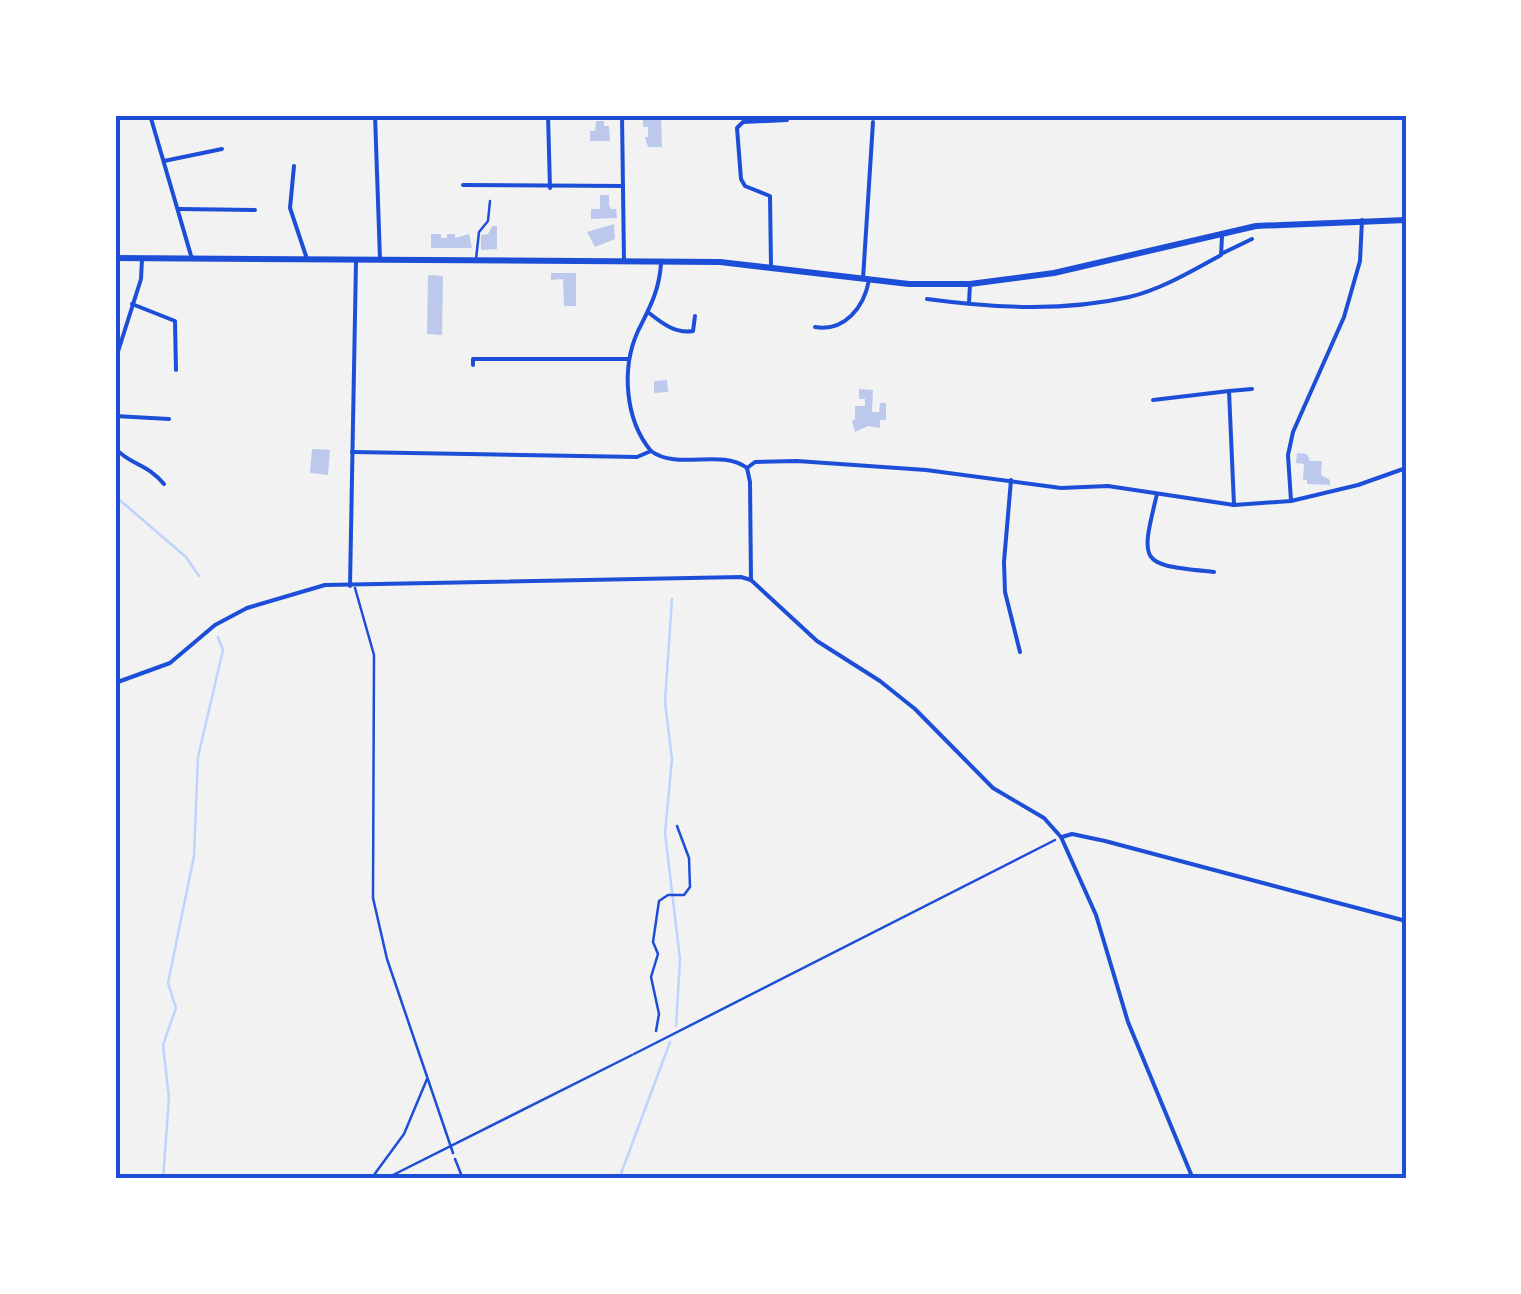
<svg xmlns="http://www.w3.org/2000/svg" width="1521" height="1294" font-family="'Fira Sans Condensed',sans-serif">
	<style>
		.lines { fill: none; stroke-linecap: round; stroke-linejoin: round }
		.stream { stroke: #bfd3fe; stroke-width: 2.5 }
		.building { fill: #bdc9ec }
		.path { stroke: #1d4ed8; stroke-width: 2.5 }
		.service { stroke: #1d4ed8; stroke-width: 2.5 }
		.minor { stroke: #1d4ed8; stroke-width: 4 }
		.primary { stroke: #1d4ed8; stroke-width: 6 }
		.neatline { fill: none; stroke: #1d4ed8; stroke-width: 4 }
	</style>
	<rect width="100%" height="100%" fill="#f2f2f2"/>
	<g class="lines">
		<g class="stream">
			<path d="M115 496 186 557 199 576"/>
			<path d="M672 599 665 702 672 759 665 833 680 959 676 1026"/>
			<path d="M163 1179 169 1098 163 1045 176 1008 168 983 194 856 198 757 223 650 218 637"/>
			<path d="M619 1179 670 1042"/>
		</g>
	</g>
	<g class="building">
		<path d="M661 115 662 147H648L645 137H648V127H643V117Z"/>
		<path d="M596 121H604V126H609L610 141H590V131H595Z"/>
		<path d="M600 195H609V205L611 209H616L617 218 591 219V209H600Z"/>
		<path d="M614 224 615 239 595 247 587 232Z"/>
		<path d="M492 226H497V249L481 250V235L488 234Z"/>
		<path d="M431 234H441V238H447V234H455V238L469 234 472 248H431Z"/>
		<path d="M551 273H576V306H564L563 279 551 280Z"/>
		<path d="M428 275 443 276 442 335 427 334Z"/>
		<path d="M667 380 668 392 654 393V381Z"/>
		<path d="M859 389 873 390 872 412H879L880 403H886V420H880V428L868 426 855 432 852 420H855V406H865V399H859Z"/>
		<path d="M312 449 330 450 328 475 310 473Z"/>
		<path d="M1297 453 1307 454 1310 461H1322L1321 475 1330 480V485L1307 484V480H1303L1304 464 1296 463Z"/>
	</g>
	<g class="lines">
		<g class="path">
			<path d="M656 1031 659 1014 651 977 658 954 653 942 659 901 668 895H684L690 887 689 858 677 826"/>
			<path d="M634 1054 1055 840"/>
			<path d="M455 1159 463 1179"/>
		</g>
		<g class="service">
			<path d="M1404 133 1406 115"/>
			<path d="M476 259 479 232 488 221 490 201"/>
			<path d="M355 588 374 655 373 898 387 959 453 1153"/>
			<path d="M371 1179 404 1134 427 1079"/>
			<path d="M385 1179 632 1055"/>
		</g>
		<g class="minor">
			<path d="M150 115 192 259"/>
			<path d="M375 115 380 259"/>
			<path d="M548 115 550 188"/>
			<path d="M622 115 624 261"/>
			<path d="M164 161 222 149"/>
			<path d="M294 166 290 208 307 259"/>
			<path d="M463 185 623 186"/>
			<path d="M179 209 255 210"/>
			<path d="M1223 253 1252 239"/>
			<path d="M771 266 770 196 745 186 741 179 737 128 743 122 787 120"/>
			<path d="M863 279 873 122"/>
			<path d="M927 299C994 308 1063 312 1129 297 1160 290 1194 270 1221 255L1222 237"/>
			<path d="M969 303 970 284"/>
			<path d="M132 304 175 321 176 370"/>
			<path d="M649 313C663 324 676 334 693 331L695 316"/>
			<path d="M815 327C844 332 864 308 869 280"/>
			<path d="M115 361 141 279 142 259"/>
			<path d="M473 365V359H629"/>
			<path d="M1153 400 1229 391"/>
			<path d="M115 416 169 419"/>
			<path d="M115 448C130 465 148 464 164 484"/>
			<path d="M651 451C625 420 621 368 638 331 650 307 659 291 661 264"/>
			<path d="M352 452 637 457 651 451C678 471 721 448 747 468"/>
			<path d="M747 468 755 462 797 461 926 470 1061 488 1108 486 1234 505 1291 501 1358 485 1406 468"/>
			<path d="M747 468 750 482 751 580"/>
			<path d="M1011 480 1004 562 1005 592 1020 652"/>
			<path d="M1157 494C1139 567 1141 564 1214 572"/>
			<path d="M1291 501 1288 455 1293 432 1344 317 1360 261 1362 220"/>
			<path d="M1234 505 1229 391 1252 389"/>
			<path d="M350 586 356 261"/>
			<path d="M115 683 170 663 215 625 247 608 325 585 741 577 751 580 817 641 880 681 915 709 993 788 1044 818 1061 837 1096 915 1128 1022 1193 1179"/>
			<path d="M1062 837 1072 834 1105 841 1406 921"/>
		</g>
		<path class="primary" d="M115 258 720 262 909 284H970L1054 273 1256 226 1406 220"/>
	</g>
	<rect width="1521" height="1294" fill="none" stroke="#ffffff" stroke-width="235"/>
	<rect x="118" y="118" width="1286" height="1058" class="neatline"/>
</svg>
